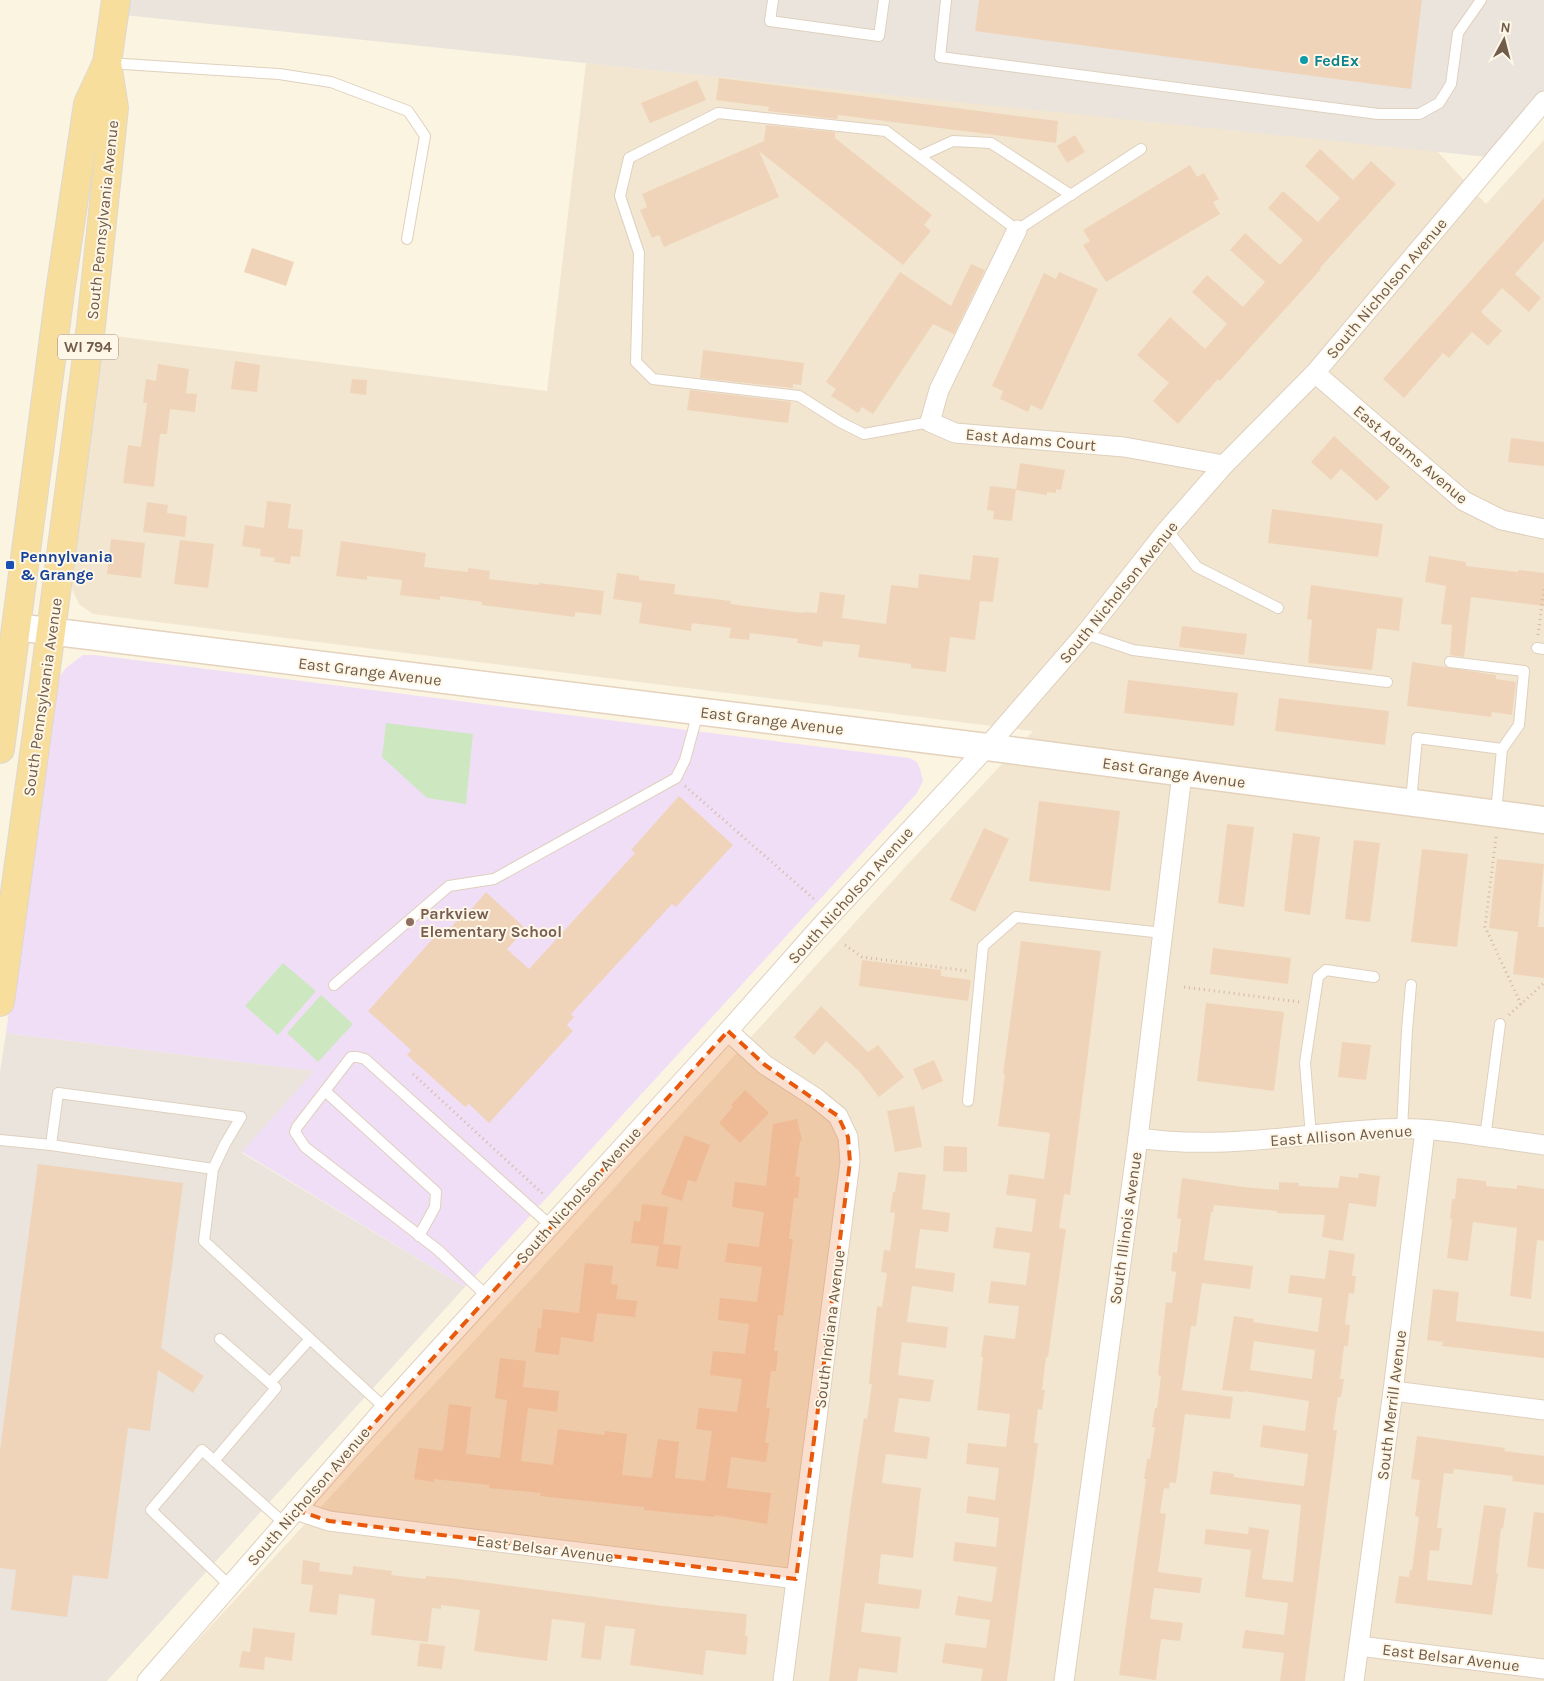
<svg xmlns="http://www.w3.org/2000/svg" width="1544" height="1681" font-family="Karla,sans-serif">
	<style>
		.residential { fill: #f2e6d0 }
		.industrial { fill: #eae4dd }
		.education { fill: #f0def7 }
		.green { fill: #cde8c1 }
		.building { fill: #f0d4ba; fill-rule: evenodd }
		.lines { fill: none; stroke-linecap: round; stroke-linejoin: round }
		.lane-casing { stroke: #dfd0be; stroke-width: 12 }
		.street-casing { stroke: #dfd0be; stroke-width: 21 }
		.secondary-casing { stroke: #e4d2bc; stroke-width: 29 }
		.primary-casing { stroke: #ddd8d3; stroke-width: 30 }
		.path { stroke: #d4b89e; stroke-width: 3; stroke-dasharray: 1 4; stroke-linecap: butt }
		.lane { stroke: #fff; stroke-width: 10 }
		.street { stroke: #fff; stroke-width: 19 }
		.secondary { stroke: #fff; stroke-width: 26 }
		.primary { stroke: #f8de9c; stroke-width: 28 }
		.marked { fill: #e8590c; fill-opacity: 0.2; stroke: #e8590c; stroke-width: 4; stroke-dasharray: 10 6; stroke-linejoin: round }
		.culture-dot { fill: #0f9aa8; stroke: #fef7e7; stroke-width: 2 }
		.transit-dot { fill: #1a4fb4; stroke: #fef7e7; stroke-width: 2 }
		.education-dot { fill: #8d6e63; stroke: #fef7e7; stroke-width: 2 }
		.labels { text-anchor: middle; stroke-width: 4; stroke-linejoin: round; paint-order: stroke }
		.shield { fill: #fef7e7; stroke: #9b8a78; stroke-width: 1 }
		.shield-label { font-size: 15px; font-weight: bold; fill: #715b49 }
		.culture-label { font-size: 16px; font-weight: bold; fill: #0d838f; stroke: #fef7e7; text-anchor: start }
		.street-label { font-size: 16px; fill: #715b49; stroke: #fef7e7 }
		.transit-label { font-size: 16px; font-weight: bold; fill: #164399; stroke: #fef7e7; text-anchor: start }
		.education-label { font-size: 16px; font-weight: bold; fill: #785e54; stroke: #fef7e7; text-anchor: start }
	</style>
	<rect width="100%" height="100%" fill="#fbf4e1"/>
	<path class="residential" d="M586 63 1437 151 1486 204 1544 140V1681H160L558 1250 908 864 1033 731 93 614 79 604 70 585 99 334 547 391Z"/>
	<g class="industrial">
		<path d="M116 0H1544V101L1497 158 114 14Z"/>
		<path d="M6 1033 315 1071 242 1153 465 1287 107 1681H0V1072Z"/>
	</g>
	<path class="education" d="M83 655H95L909 758 917 762 920 769 923 781 917 793 465 1287 242 1152 314 1071 6 1033 52 700 59 677 66 668Z"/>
	<g class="green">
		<path d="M386 723 473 734 466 804 427 798 382 757Z"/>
		<path d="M283 963 316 991 278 1035 245 1006Z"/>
		<path d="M321 995 353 1024 318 1062 287 1033Z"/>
	</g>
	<g class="building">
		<path d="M979 0H1422L1411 89 975 31Z"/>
		<path d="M719 78 1058 121 1056 143 838 115 837 119 768 111 769 107 716 100Z"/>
		<path d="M697 80 706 100 650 123 641 103Z"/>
		<path d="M766 125 835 132V138L932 215 924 225 931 231 903 265 759 151 779 197 664 247 659 235 652 238 640 210 647 207 642 194 764 141Z"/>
		<path d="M1075 135 1085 152 1067 163 1057 146Z"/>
		<path d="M1320 149 1353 180 1371 161 1396 184 1320 268 1321 269 1297 296 1220 381 1218 379 1178 424 1153 401 1169 383 1137 355 1170 317 1205 349 1227 324 1192 292 1207 275 1243 307 1265 282 1230 250 1245 233 1280 265 1303 240 1268 208 1283 191 1318 222 1340 198 1305 166Z"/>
		<path d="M1190 165 1197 177 1204 173 1219 199 1213 202 1220 214 1106 282 1083 245 1090 241 1083 230Z"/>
		<path d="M1544 198V241L1515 274 1541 298 1529 312 1502 288 1481 312 1502 331 1488 346 1472 332 1449 358 1443 353 1404 398 1383 379Z"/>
		<path d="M252 248 294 262 286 286 244 272Z"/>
		<path d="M971 264 985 270 954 334 933 324 873 414 862 407 858 413 831 396 836 389 826 382 900 272 951 306Z"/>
		<path d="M1059 272 1098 289 1042 410 1031 405 1028 412 1000 399 1003 391 992 386 1044 273 1056 279Z"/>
		<path d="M703 350 804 363 801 385 793 384V388L700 378Z"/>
		<path d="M235 361 260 365 257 392 231 389Z"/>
		<path d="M158 364 189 369 186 393 197 394 195 412 170 409 167 434H160L154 487 123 483 128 445 141 447 147 403H143L146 379 156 381Z"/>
		<path d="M352 379 367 380 366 395 350 393Z"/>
		<path d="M690 390 791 402 788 423 687 410Z"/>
		<path d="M1334 436 1390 487 1377 501 1341 469 1331 480 1311 462Z"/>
		<path d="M1511 438 1544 442V466L1508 462Z"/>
		<path d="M1020 463 1065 470 1061 490 1056 489V493L1047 492V495L1016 490Z"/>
		<path d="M990 486 1016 489 1012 521 993 519 994 511 987 510Z"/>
		<path d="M267 501 291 504 288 528 303 530 300 557 291 556 290 564 274 562 275 558 260 556 261 549 242 546 245 525 264 528Z"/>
		<path d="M147 502 168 505 167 513 187 516 185 537 143 532Z"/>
		<path d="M1272 509 1383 524 1378 557 1268 543Z"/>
		<path d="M111 539 145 543 141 578 107 574Z"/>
		<path d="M180 540 214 544 208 588 174 584Z"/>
		<path d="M341 541 426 553 424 567 468 572V568L490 571 489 579 539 585V583L604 591 601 615 575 612V617L482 605V602L440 596V600L400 595 402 580 367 576V580L336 576Z"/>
		<path d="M973 555 999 558 993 602 980 601 975 640 950 637 946 672 911 668V664L858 657 860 645 823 641 822 647 797 643 798 639 750 633 749 640 729 638 731 628 692 623 691 631 639 623 642 603 613 599 617 573 639 576V580L675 584 674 594 731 601 730 604 803 613V612L817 613 820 592 845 595 842 618 886 624 891 585 918 588 919 574 970 580Z"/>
		<path d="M1429 556 1466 562V566L1518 572 1519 570 1544 573V606L1471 597 1464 657 1450 655 1452 625 1441 624 1446 586 1425 582Z"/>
		<path d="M1311 585 1403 598 1399 631 1377 628 1372 670 1308 663 1312 620 1307 619Z"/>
		<path d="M1182 626 1247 634 1244 655 1179 647Z"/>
		<path d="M1412 662 1496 675V679L1516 682 1512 715 1492 712 1491 717 1407 706Z"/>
		<path d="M1128 680 1238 693 1234 726 1124 713Z"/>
		<path d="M1279 698 1389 711 1385 745 1275 731Z"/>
		<path d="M679 796 733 845 676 907 672 904 571 1014 574 1017 567 1025 573 1031 489 1123 469 1104 465 1107 407 1055 411 1050 368 1011 438 933 442 937 466 911 468 913 486 892 526 929 507 949 529 969 635 853 631 850Z"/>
		<path d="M1039 801 1120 811 1110 891 1029 881Z"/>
		<path d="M1227 824 1254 827 1244 907 1218 903Z"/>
		<path d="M984 828 1009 839 975 912 950 900Z"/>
		<path d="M1293 833 1320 837 1310 915 1284 911Z"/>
		<path d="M1354 840 1380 843 1370 922 1345 919Z"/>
		<path d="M1422 849 1468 854 1457 947 1411 942Z"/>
		<path d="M1497 859 1544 864 1538 927H1544V978L1513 974 1518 932 1489 928Z"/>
		<path d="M1021 941 1101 951 1070 1195 1064 1194 1059 1228 1066 1229 1048 1357H1046L1042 1390H1045L1042 1410 1038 1409 1034 1443H1038L1007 1681H981L983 1669 942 1663 945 1643 986 1648 990 1620 955 1615 958 1596 992 1602 997 1567 953 1561 955 1542 996 1547 999 1518 966 1513 968 1496 995 1500 999 1468 966 1464 968 1443 1006 1447 1010 1414 977 1410 983 1357H981L984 1335 1015 1339 1019 1306 988 1303 991 1281 1026 1285 1030 1253 993 1248 996 1227 1032 1232 1036 1199 1006 1195 1009 1174 1044 1179 1050 1133 998 1126 1005 1074H1003Z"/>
		<path d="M1213 948 1291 958 1288 984 1210 974Z"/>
		<path d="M862 960 941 970V976L971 980 968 1001 859 986Z"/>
		<path d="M1206 1003 1284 1012 1274 1091 1197 1081Z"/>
		<path d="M821 1006 868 1052 878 1045 904 1077 879 1097 859 1071 826 1041 814 1055 794 1037Z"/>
		<path d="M1342 1042 1371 1045 1366 1080 1338 1077Z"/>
		<path d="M934 1060 943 1081 922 1090 913 1069Z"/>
		<path d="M745 1090 769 1113 740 1143 719 1123 733 1107 731 1105Z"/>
		<path d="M914 1106 922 1147 895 1152 887 1111Z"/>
		<path d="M797 1119 802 1140 800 1141 795 1176 800 1177 798 1198H794L789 1239H793L783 1316 778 1315 774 1351H778L776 1371H771L766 1408H770L765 1443H769L766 1462 731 1457 727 1488 771 1493 767 1524 715 1515V1517L664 1512 644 1510V1507L540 1496 541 1493 489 1488 490 1485 434 1479V1482L414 1479 419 1448 443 1451 449 1404 471 1407 466 1454 500 1458 507 1400 495 1398 500 1358 526 1361 523 1387 559 1391 557 1412 528 1408 521 1461 553 1465 558 1429 604 1435 605 1431 627 1434 622 1475 652 1478 658 1439 679 1442 675 1478 705 1481 712 1431 696 1429 699 1408 737 1412 742 1379 710 1375 713 1351 745 1354 749 1324 718 1320 720 1298 757 1302 762 1267 725 1262 728 1243 759 1247 764 1212 732 1207 735 1182 766 1186 773 1124Z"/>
		<path d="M685 1135 710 1145 696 1182 688 1180 682 1201 661 1194Z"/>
		<path d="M944 1146 967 1147V1172L943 1171Z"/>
		<path d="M38 1164 183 1183 161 1348 204 1376 193 1393 158 1370 150 1431 128 1428 108 1579 73 1575 67 1617 11 1610 16 1570 0 1568V1451Z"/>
		<path d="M898 1172 926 1175 922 1209 950 1213 948 1232 920 1229 915 1268 955 1273 953 1292 912 1286 907 1322 948 1327 946 1348 902 1342 898 1375 934 1380 930 1402 899 1398 894 1432 930 1437 927 1459 886 1454 882 1483 921 1488 913 1558 881 1554 878 1584 922 1590 919 1609 865 1603 861 1632 901 1637 897 1673 859 1668 857 1681H829L851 1503 864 1418 867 1419 872 1384H869L877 1306 882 1307 887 1273 881 1272 884 1250 890 1251 895 1213 890 1212 893 1192H895Z"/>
		<path d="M1359 1173 1380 1176 1376 1207 1349 1203 1343 1241 1322 1237 1325 1215 1277 1213V1211L1214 1205 1213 1212H1211L1204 1260 1253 1266 1250 1289 1202 1283 1196 1326H1191L1182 1390 1233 1397 1230 1419 1185 1414 1176 1483 1170 1482 1169 1489 1164 1488 1160 1513 1166 1514 1158 1572 1202 1578 1200 1593 1154 1588 1150 1619 1183 1623 1180 1641 1161 1639 1156 1680 1119 1675 1146 1479H1144L1147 1459H1150L1155 1427H1152L1155 1408H1157L1161 1376 1158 1375 1166 1302 1172 1303 1176 1272 1171 1271 1173 1252 1177 1253 1181 1219 1177 1218 1182 1178 1243 1187 1279 1190V1182L1299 1183V1186L1338 1188 1340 1176 1358 1178Z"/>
		<path d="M1457 1178 1486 1181V1186L1517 1189V1185L1544 1189V1241L1537 1240 1531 1299 1510 1296 1517 1228 1473 1222 1468 1261 1447 1258 1452 1219H1450L1452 1199H1455Z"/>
		<path d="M642 1204 668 1207 663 1244 681 1246 678 1269 656 1266 659 1246 631 1243 634 1221 640 1222Z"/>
		<path d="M1329 1250 1355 1254 1352 1276H1356L1354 1294 1349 1293 1345 1324 1350 1325 1348 1346H1344L1340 1379H1344L1341 1397H1338L1333 1430H1337L1305 1681H1280L1284 1653 1242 1648 1245 1630 1284 1635 1288 1603 1245 1597 1251 1550 1204 1544 1206 1529 1248 1534 1249 1527 1269 1530 1262 1579 1293 1582 1301 1505 1210 1494 1213 1471 1234 1474V1477L1304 1486 1308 1454 1260 1447 1263 1425 1305 1431 1309 1401 1244 1391V1392L1222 1390 1234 1316 1254 1319 1253 1322 1318 1332 1322 1298 1288 1293 1290 1275 1325 1279ZM1254 1341 1315 1350 1312 1379 1250 1370Z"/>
		<path d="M585 1263 613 1266 611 1284 618 1285 616 1299 637 1301 635 1317 597 1313 593 1342 561 1337 559 1355 535 1352 538 1328 541 1329 543 1309 579 1313Z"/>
		<path d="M1433 1289 1459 1292 1456 1321 1544 1332V1358L1442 1346 1443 1342 1427 1340Z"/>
		<path d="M1417 1436 1505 1448 1504 1451 1544 1456V1485L1512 1481 1513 1476 1454 1469 1453 1474 1444 1473 1437 1528H1442L1439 1551 1430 1550 1427 1580 1472 1585 1484 1505 1506 1508 1503 1529 1501 1528 1496 1573H1498L1492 1615 1395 1603 1399 1576 1409 1577 1410 1570H1412L1419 1517 1415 1516 1420 1480 1411 1479Z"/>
		<path d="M1534 1512 1544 1513V1569L1527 1567Z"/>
		<path d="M303 1560 320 1563 319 1571 352 1575 353 1566 392 1571 391 1575 425 1579 426 1576 458 1579 663 1606 747 1614 745 1636H748L746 1655 706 1650 703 1675 630 1665 635 1629 605 1626 601 1660 581 1658 585 1623 552 1619 547 1661 474 1651 480 1610 441 1605V1609L432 1608 428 1642 371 1635 375 1599 339 1594 337 1615 309 1612 313 1585 301 1584Z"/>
		<path d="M253 1628 295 1633 292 1661 265 1657 264 1670 239 1667 242 1651 250 1652Z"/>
		<path d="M420 1643 445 1646 442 1669 417 1666Z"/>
	</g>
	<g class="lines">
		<defs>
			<g id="lane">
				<path d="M773 0 770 21 879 36 884 0"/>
				<path d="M946 0 940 57 1378 114H1419L1439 103 1451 84 1458 33 1481 0"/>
				<path d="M108 63 279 74 331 82 408 111 425 136 407 239"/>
				<path d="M920 156 953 141 991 143 1071 195"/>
				<path d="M930 422 864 434 840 422 799 396 653 379 636 362 639 253 620 196 629 158 718 113 886 131 1017 230 1141 149"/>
				<path d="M1167 530 1197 567 1278 608"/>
				<path d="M1085 634 1133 650 1387 682"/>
				<path d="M1537 648 1544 649"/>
				<path d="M1450 662 1524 671 1519 725 1502 749"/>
				<path d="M1411 801 1417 738 1502 749 1496 813"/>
				<path d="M334 985 449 886 494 879 676 778 685 760 698 712"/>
				<path d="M325 1091 436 1192 435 1207 419 1236"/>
				<path d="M968 1101 983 946 1016 917 1163 933"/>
				<path d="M1402 1129 1407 1030 1411 985"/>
				<path d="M1311 1136 1305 1063 1318 977 1326 970 1374 977"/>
				<path d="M1485 1138 1500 1024"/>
				<path d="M0 1140 51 1145"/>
				<path d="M213 1169 51 1145 58 1093 241 1117 225 1144 213 1169 204 1241 385 1408"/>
				<path d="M487 1296 438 1250 305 1147 295 1132 297 1127 351 1057H357L365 1059 551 1226"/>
				<path d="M270 1383 310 1339"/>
				<path d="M214 1461 276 1388 220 1339"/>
				<path d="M230 1586 151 1510 202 1450 284 1523"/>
			</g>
			<g id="street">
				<path d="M1017 230 939 390 930 422 955 433 1124 447 1224 465"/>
				<path d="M1315 373 1464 501 1502 520 1544 529"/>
				<path d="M728 1031 765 1065 816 1098 838 1116 848 1137 850 1162 783 1681"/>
				<path d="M1138 1138C1221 1150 1298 1134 1381 1129 1435 1126 1490 1138 1544 1145"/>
				<path d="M1393 1391 1544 1410"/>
				<path d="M296 1510 329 1521 796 1579"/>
				<path d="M1359 1646 1544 1669"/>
				<path d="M147 1681 385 1408 728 1031 820 927 987 747 1085 634 1167 530 1224 465 1315 373 1544 101"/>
				<path d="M1064 1681 1138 1138 1182 774"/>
				<path d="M1354 1681 1393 1391 1425 1130"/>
			</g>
			<path id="secondary" d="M16 627 987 747 1544 820"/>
			<g id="primary">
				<path d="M0 749 60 292 88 104 107 63"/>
				<path d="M0 1002 51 631 91 326 114 108 107 63 116 0"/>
			</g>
		</defs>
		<use href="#lane" class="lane-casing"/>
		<use href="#street" class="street-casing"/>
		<use href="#secondary" class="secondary-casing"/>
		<use href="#primary" class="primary-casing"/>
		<g class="path">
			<path d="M1538 635 1544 589"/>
			<path d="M685 786 814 899"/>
			<path d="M1496 837 1485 927 1521 1004"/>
			<path d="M845 945 862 957 968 971"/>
			<path d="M1184 987 1300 1002"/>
			<path d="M1509 1015 1544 983"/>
			<path d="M413 1074 544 1195"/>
		</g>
		<use href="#lane" class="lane"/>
		<use href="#street" class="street"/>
		<use href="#secondary" class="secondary"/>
		<use href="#primary" class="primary"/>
	</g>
	<path class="marked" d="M728 1031 765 1065 838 1116 848 1137 850 1162 796 1579 329 1521 296 1510Z"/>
	<circle class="culture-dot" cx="1304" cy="60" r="5"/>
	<rect class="transit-dot" x="5" y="560" width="10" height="10" rx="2.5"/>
	<circle class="education-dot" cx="410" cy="922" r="5"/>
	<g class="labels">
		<rect class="shield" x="58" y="334.5" width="60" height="25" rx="4"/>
		<g class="shield-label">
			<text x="88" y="352">WI 794</text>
		</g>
		<g class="culture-label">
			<text x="1314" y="66">FedEx</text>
		</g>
		<g class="street-label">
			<text transform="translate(102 220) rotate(-84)" y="6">South Pennsylvania Avenue</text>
			<text transform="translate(1386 288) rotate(-50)" y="6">South Nicholson Avenue</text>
			<text transform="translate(1031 439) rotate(5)" y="6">East Adams Court</text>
			<text transform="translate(1411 454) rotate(40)" y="6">East Adams Avenue</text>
			<text transform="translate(1118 592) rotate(-51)" y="6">South Nicholson Avenue</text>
			<text transform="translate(370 671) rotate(7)" y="6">East Grange Avenue</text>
			<text transform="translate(42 697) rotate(-82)" y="6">South Pennsylvania Avenue</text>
			<text transform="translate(772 720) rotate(7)" y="6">East Grange Avenue</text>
			<text transform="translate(1174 772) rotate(8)" y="6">East Grange Avenue</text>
			<text transform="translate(850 895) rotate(-48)" y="6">South Nicholson Avenue</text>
			<text transform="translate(1341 1135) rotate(-4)" y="6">East Allison Avenue</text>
			<text transform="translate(578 1195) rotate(-48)" y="6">South Nicholson Avenue</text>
			<text transform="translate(1125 1228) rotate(-82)" y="6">South Illinois Avenue</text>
			<text transform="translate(829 1329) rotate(-83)" y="6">South Indiana Avenue</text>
			<text transform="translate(1391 1405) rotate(-83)" y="6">South Merrill Avenue</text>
			<text transform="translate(308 1496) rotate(-49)" y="6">South Nicholson Avenue</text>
			<text transform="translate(545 1548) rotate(7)" y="6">East Belsar Avenue</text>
			<text transform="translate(1451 1657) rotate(7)" y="6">East Belsar Avenue</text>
		</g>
		<g class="transit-label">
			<text x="20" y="562">Pennylvania<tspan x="20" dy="18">&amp; Grange</tspan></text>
		</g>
		<g class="education-label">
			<text x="420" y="919">Parkview<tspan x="420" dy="18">Elementary School</tspan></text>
		</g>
	</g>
	<g transform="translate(1504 40) rotate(7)" stroke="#fef7e7" stroke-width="4" paint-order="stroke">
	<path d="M0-4L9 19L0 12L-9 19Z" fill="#715b49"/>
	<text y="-8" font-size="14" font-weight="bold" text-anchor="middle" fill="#715b49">N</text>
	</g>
</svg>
